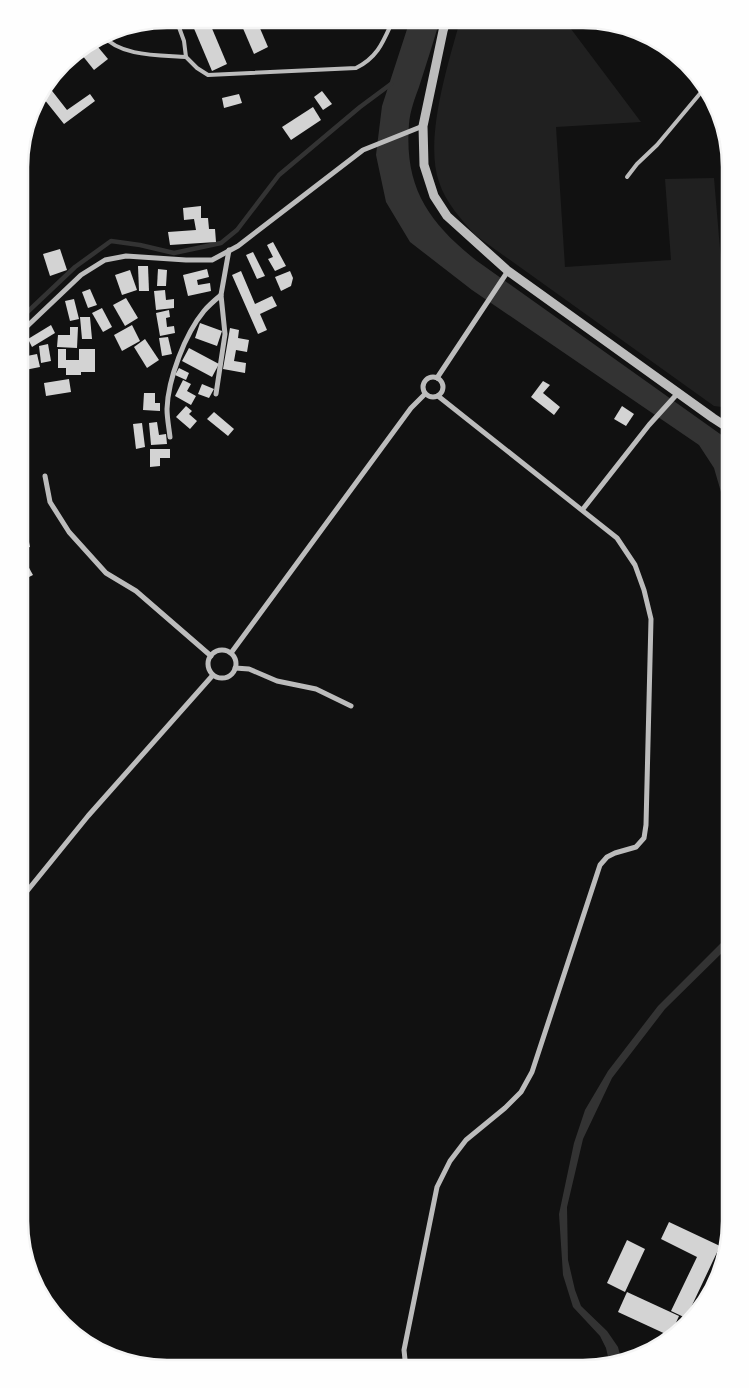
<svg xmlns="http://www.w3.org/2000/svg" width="749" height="1388" font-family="'Open Sans',sans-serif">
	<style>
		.green { fill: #202020 }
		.water { fill: #333 }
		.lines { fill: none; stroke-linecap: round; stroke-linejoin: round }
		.stream { stroke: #333; stroke-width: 4.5 }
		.building { fill: #d3d3d3 }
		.service { stroke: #bcbcbc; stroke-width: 4 }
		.minor { stroke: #bcbcbc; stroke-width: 5 }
		.tertiary { stroke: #bcbcbc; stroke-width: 9 }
		.rim { fill: none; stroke: #f5f5f5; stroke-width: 2.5 }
	</style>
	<rect width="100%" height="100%" fill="#111"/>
	<path class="green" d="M460 21H565L641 122 556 127 565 267 671 260 665 179 714 178 730 367V397L722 407 714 406 475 235C461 219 446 203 439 182 424 139 448 64 460 21Z"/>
	<g class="water">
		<path d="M410 20H440C433 43 426 65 419 87 415 98 410 111 409 124 404 188 429 223 477 261L730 441V581L721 492 714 468 699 445 472 290 410 242 386 202 376 155 382 106Z"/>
		<path d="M730 934V945L665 1009 612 1078 583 1139 567 1207 568 1260 575 1290 581 1306 607 1331 618 1347 622 1363 610 1365 606 1348 600 1336 573 1307 563 1275 559 1214 574 1143 585 1110 608 1071 658 1006Z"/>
	</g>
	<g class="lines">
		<path class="stream" d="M20 319 75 267 111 241 140 245 174 253 221 243 237 230 279 175 360 107 391 84"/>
	</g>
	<g class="building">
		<path d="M190 19H208L227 64 212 71Z"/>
		<path d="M239 19H256L268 47 254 54Z"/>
		<path d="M93 41 108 59 94 70 78 50Z"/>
		<path d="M49 87 67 110 90 94 95 101 64 124 40 94Z"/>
		<path d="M322 91 332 104 323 110 314 97Z"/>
		<path d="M239 94 242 103 224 108 222 98Z"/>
		<path d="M313 107 321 120 291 140 282 127Z"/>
		<path d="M201 206V218H208L209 229H215L216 242 170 245 168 232 196 230 194 219 184 220 183 208Z"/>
		<path d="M273 242 286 266 275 271 268 259 273 257 267 245Z"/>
		<path d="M60 249 67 270 50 276 43 254Z"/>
		<path d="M253 252 265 276 257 279 246 255Z"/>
		<path d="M138 266H148L149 291H139Z"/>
		<path d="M158 269 167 270 166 286H157Z"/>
		<path d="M207 269 209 277 197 280 198 285 210 283 211 291 188 296 183 275Z"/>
		<path d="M130 270 137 290 122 295 115 275Z"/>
		<path d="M241 271 255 304 272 296 277 306 260 314 267 330 258 334 232 275Z"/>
		<path d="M290 271 293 278 291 286 281 291 275 277Z"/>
		<path d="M90 289 97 305 88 308 82 292Z"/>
		<path d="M165 290 166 300 174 299V308L156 310 154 291Z"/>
		<path d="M126 298 138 318 125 326 113 305Z"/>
		<path d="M74 299 79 319 70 321 65 301Z"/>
		<path d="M102 308 112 327 103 332 92 313Z"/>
		<path d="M169 310 170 317 166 318 167 327 174 326 175 333 160 336 156 313Z"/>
		<path d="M80 317H90L92 339H82Z"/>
		<path d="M200 323 222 331 217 346 195 338Z"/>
		<path d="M51 325 55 333 32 347 28 339Z"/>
		<path d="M132 325 140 341 122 351 114 335Z"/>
		<path d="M70 327H78L77 348 57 347 58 335H70Z"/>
		<path d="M230 328 239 330 238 338 249 340 247 352 236 350 234 361 246 363 245 373 223 369Z"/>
		<path d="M168 337 172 354 162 356 159 338Z"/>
		<path d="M145 339 159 360 147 368 134 347Z"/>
		<path d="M48 344 51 361 41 363 39 346Z"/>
		<path d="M189 348 219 364 212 377 182 361Z"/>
		<path d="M58 349H66V360H79V349H95V372H81V375H66V368H58Z"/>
		<path d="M37 354 40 367 25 370 22 357Z"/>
		<path d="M20 367 24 384H20Z"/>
		<path d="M179 368 189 373 186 380 175 375Z"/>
		<path d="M69 379 71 392 46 396 44 383Z"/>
		<path d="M183 380 191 384 187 391 196 396 191 405 175 396Z"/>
		<path d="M543 381 550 385 543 393 560 407 554 415 531 397Z"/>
		<path d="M202 384 214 389 209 398 198 394Z"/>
		<path d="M144 393H155V403H160V411L143 410Z"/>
		<path d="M186 406 192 411 189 414 197 421 190 429 176 417Z"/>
		<path d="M622 406 634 414 626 426 614 419Z"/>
		<path d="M214 412 234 429 228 436 207 419Z"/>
		<path d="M157 422 159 435 166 434 167 444 151 445 149 423Z"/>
		<path d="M142 423 145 447 136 449 133 424Z"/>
		<path d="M150 449H170V458H160V466L150 467Z"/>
		<path d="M23 512 30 547 20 549V513Z"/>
		<path d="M28 566 33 575 19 582V571Z"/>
		<path d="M669 1222 720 1246 686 1318 671 1311 697 1257 661 1239Z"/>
		<path d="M627 1240 645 1249 625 1292 607 1283Z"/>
		<path d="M627 1292 679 1316 670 1336 618 1312Z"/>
	</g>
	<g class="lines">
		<g class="service">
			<path d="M176 19 184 41 186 57 197 68 208 75 356 68C378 57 383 42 393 20"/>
			<path d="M102 35C121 57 159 55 186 57"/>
			<path d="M627 177 637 164 657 145 703 90"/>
		</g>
		<g class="minor">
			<path d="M20 333 81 275 105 260 126 256 186 260H212L238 246 363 150 423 126"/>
			<circle cx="433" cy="387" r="10"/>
			<path d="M437 378 508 271"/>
			<path d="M216 394 225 334 221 295 229 250"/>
			<path d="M170 437C169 428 167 418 167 409 168 379 185 334 204 311 209 305 215 300 221 295"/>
			<path d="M45 476 50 502 69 532 106 573 136 591 211 656"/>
			<path d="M583 509 649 425 678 393"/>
			<circle cx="222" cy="664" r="14"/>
			<path d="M231 653 411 408 425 394"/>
			<path d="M235 668 249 669 277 681 316 689 351 706"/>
			<path d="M19 901 88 816 213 675"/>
			<path d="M406 1369 404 1350 437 1187 450 1161 466 1140 505 1108 521 1092 532 1072 600 865 607 857 615 853 636 847 644 838 646 825 651 619 644 590 635 565 617 538 438 396"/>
		</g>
		<path class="tertiary" d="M446 21 443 31 423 126 424 165 434 196 447 216 508 271 713 418 730 429"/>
	</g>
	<path d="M0 0H749V1388H0ZM167 28H583A139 139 0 0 1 722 167V1221A139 139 0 0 1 583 1360H167A139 139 0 0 1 28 1221V167A139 139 0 0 1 167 28Z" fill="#fefefe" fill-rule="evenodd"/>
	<path class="rim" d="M167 28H583A139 139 0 0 1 722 167V1221A139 139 0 0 1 583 1360H167A139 139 0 0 1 28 1221V167A139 139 0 0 1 167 28Z"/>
</svg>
